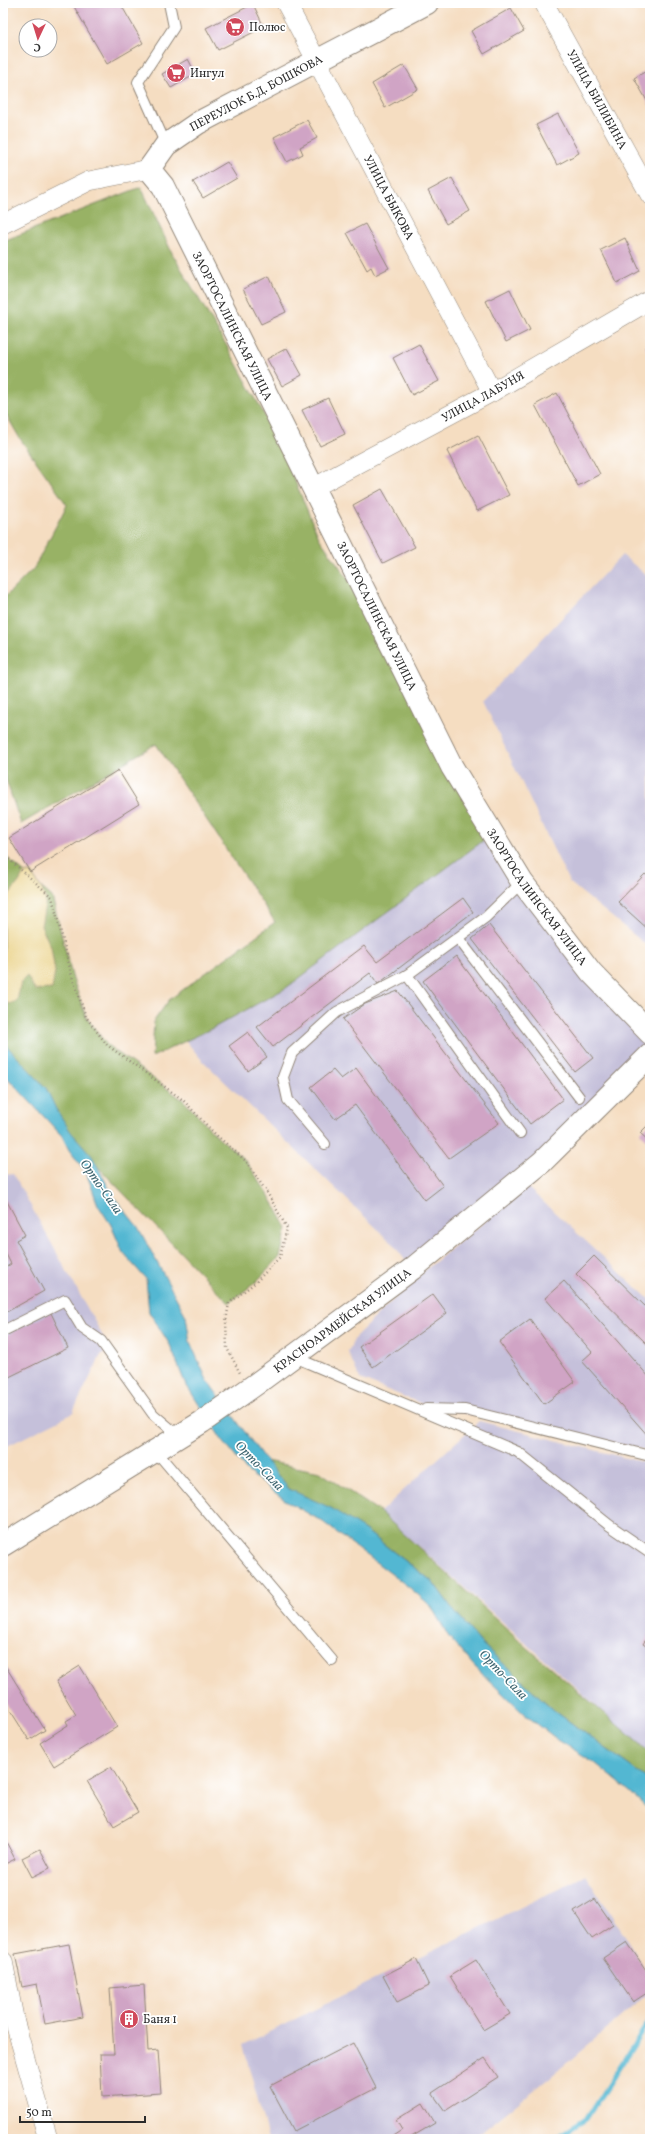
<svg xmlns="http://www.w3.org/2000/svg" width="653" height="2142" font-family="Vollkorn,serif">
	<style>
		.industrial { fill: #c5c0da }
		.forest { fill: #98b265; stroke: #626e48 }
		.sand { fill: #eeda9e; stroke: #8c8264 }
		.water { fill: #53b7d2; stroke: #3f717e }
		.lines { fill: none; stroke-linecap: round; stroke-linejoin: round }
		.stream { stroke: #53b7d2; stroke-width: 5 }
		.building { fill: #d0a4c5 }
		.service-casing { stroke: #908476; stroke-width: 12 }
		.minor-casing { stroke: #908476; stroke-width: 20 }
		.tertiary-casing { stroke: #908476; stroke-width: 24 }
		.path { stroke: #908476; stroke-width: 2.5; stroke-dasharray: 1 3; stroke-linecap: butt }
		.service { stroke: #fff; stroke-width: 10 }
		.minor { stroke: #fff; stroke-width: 19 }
		.tertiary { stroke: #fff; stroke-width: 22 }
		.labels { text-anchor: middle; stroke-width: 3.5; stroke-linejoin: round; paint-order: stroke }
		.poi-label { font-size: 12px; fill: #2b2b2b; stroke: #fff; text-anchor: start }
		.street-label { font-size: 12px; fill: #2b2b2b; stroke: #fff }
		.water-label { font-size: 13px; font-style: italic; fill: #3b636e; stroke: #fff }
	</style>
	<rect width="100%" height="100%" fill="#fff"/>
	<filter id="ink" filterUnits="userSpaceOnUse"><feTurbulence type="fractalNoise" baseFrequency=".025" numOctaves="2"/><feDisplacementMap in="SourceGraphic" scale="8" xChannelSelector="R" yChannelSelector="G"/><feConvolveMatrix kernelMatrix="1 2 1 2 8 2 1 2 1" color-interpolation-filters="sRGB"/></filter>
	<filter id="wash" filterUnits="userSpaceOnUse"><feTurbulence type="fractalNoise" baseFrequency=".012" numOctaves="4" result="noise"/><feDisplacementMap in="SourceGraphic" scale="16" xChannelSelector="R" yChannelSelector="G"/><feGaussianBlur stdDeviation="0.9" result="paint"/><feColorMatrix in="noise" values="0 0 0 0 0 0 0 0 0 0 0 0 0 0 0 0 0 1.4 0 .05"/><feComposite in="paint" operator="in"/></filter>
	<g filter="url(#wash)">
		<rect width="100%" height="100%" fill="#f5ddc1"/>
		<g class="industrial">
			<path d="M622 555 650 578V948L569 882 483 701Z"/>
			<path d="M492 834 650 1033V1058L412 1269 392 1243 201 1059 186 1041 249 1008Z"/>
			<path d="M13 1174 110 1349 101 1355 72 1414 3 1448V1175Z"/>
			<path d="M527 1187 650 1300V1451L425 1405 360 1379 348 1352 356 1336 418 1276Z"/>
			<path d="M479 1421 650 1464V1754L380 1512Z"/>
			<path d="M586 1875 650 1976V1992L548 2079 473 2139H268L243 2045Z"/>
		</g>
		<g class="forest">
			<path d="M141 187 173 255 228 348 276 436 319 538 379 622 492 834 286 988 215 1027 152 1057 154 1021 169 1000 275 922 156 744 21 824 3 771V599L34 568 67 505 19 437 3 409V241Z"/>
			<path d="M3 854 52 897 72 976 86 1017 107 1045 183 1100 215 1134 246 1161 268 1194 287 1228 280 1257 256 1282 229 1303 3 1068Z"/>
			<path d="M266 1461 320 1472 380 1512 528 1648 650 1753V1781L555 1711 481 1643 454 1611 433 1582 365 1530 289 1489Z"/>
		</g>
		<path class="sand" d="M30 872 42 889 46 900 41 926 51 947 55 972 52 989 35 990 27 976 21 982 17 1001 9 1004 3 1001V894L6 898 19 882 24 873Z"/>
		<path class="water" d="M3 1042 46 1088 56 1109 71 1132 92 1156 113 1196 138 1227 186 1316 190 1342 207 1380 266 1461 289 1489 331 1508 365 1530 433 1582 454 1611 481 1643 555 1711 650 1781V1811L629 1791 594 1762 558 1740 523 1713 475 1667 449 1637 431 1606 410 1588 323 1522 285 1500 247 1471 222 1440 185 1383 170 1345 149 1312 146 1279 123 1253 111 1225 98 1205 86 1172 69 1150 62 1136 3 1073Z"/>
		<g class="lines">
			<path class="stream" d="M555 2139 586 2119 650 2020"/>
		</g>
		<g id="blocks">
			<g class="building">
				<path d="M72 3H120L143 43 107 64Z"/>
				<path d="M253 4 264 27 218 50 206 28Z"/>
				<path d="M511 8 524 31 484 54 471 31Z"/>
				<path d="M188 59 196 74 171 88 162 74Z"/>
				<path d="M404 65 418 89 385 108 372 84Z"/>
				<path d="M650 69V106L634 78Z"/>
				<path d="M558 114 579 153 557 165 536 125Z"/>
				<path d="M307 120 317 138 300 147 303 154 287 162 274 137Z"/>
				<path d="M227 162 237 178 203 198 193 182Z"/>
				<path d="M452 178 470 211 446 224 428 191Z"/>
				<path d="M365 224 389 268 375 275 371 267 367 270 347 233Z"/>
				<path d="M625 238 640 271 617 283 601 250Z"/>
				<path d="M269 276 286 312 261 324 243 289Z"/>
				<path d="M510 289 530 330 506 342 486 301Z"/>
				<path d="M419 344 439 381 412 395 393 358Z"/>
				<path d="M650 344V356L645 347Z"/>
				<path d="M287 348 302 375 282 386 267 359Z"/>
				<path d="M557 393 600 474 578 486 535 405Z"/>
				<path d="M328 398 345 434 320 446 302 410Z"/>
				<path d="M478 435 509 495 477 511 447 451Z"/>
				<path d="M382 489 415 547 383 563 353 505Z"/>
				<path d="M118 770 139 804 30 872 9 838Z"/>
				<path d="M645 874 650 878V931L618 902Z"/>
				<path d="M463 898 473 912 378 984 370 973 273 1047 257 1027 364 946 377 962Z"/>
				<path d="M489 925 593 1058 575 1072 472 939Z"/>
				<path d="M456 956 563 1099 530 1124 423 981Z"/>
				<path d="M398 991 499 1123 449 1158 343 1019 365 1004Z"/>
				<path d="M248 1032 267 1057 248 1071 229 1046Z"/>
				<path d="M356 1068 443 1186 425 1200 355 1105 335 1119 311 1087 333 1070 341 1079Z"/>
				<path d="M650 1123V1142L640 1133Z"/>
				<path d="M3 1194 25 1235 16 1240 44 1291 3 1314V1269L11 1264 3 1248Z"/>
				<path d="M594 1256 650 1311V1347L576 1274Z"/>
				<path d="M564 1281 650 1378V1438L582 1361 592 1352 545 1298Z"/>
				<path d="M433 1294 447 1313 373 1367 359 1347Z"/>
				<path d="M51 1313 68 1348 3 1380V1337Z"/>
				<path d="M530 1319 575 1382 544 1404 499 1342Z"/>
				<path d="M650 1633V1649L643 1644Z"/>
				<path d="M3 1662 45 1730 29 1740 3 1699Z"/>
				<path d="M80 1666 117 1727 54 1766 40 1743 68 1725 66 1721 76 1715 56 1681Z"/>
				<path d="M111 1767 138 1812 114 1826 87 1781Z"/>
				<path d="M3 1836 15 1859 3 1865Z"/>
				<path d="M40 1849 50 1868 32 1877 22 1858Z"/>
				<path d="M595 1899 613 1925 592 1939 574 1912Z"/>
				<path d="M627 1942 650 1976V1991L633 2002 603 1958Z"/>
				<path d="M69 1944 83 2017 45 2024 37 1984 22 1987 15 1954Z"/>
				<path d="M416 1959 429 1986 397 2002 383 1976Z"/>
				<path d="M476 1960 510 2014 483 2030 450 1976Z"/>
				<path d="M144 1985 148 2051 158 2050 161 2093 102 2097 100 2054H114L110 1988Z"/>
				<path d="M353 2043 376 2088 294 2131 270 2086Z"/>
				<path d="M485 2058 498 2077 445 2111 432 2093Z"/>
				<path d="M423 2103 435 2123 408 2139H388L402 2130 396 2120Z"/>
			</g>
		</g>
	</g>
	<g filter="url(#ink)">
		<use href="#blocks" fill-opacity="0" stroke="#908476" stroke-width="1"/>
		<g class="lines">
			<defs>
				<g id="service">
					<path d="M166 145 138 82 174 27 169 3"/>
					<path d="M458 938 579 1097"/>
					<path d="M407 975 520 1133"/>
					<path d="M325 1144 288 1100 283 1077 292 1053 337 1012 407 975 486 917 522 882"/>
					<path d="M3 1331 65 1300 82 1328 101 1341 153 1414 179 1436"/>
					<path d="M294 1357 518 1452 609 1525 650 1553"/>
					<path d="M426 1409 465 1410 650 1456"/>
					<path d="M155 1450 332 1660"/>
				</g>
				<g id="minor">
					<path id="s1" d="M286 3 492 392"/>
					<path id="s2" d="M544 3 650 195"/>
					<path d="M3 224 89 181 149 169"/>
					<path id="s3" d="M313 488 492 392 650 300"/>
					<path d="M3 1961 15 2023 48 2139"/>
				</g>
				<g id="tertiary">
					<path id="s4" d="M427 3 198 123 166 145 149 169 163 186 452 767 522 882 591 972 650 1033"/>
					<path id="s5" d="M3 1545 202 1422 256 1384 412 1269 542 1162 650 1055"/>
				</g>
			</defs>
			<use href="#service" class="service-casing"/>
			<use href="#minor" class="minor-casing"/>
			<use href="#tertiary" class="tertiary-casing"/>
			<path class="path" d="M3 854 52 897 72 976 86 1017 107 1045 183 1100 215 1134 246 1161 268 1194 287 1228 280 1257 256 1282 229 1303 226 1321 227 1348 240 1373"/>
			<use href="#service" class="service"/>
			<use href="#minor" class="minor"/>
			<use href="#tertiary" class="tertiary"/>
		</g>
	</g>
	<defs>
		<symbol id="supermarket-disc" viewBox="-11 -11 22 22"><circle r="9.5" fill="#d1495b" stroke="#fff"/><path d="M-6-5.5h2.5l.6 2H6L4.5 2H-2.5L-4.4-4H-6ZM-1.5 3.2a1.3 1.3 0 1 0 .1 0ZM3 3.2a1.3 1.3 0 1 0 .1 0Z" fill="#fff"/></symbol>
		<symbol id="building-disc" viewBox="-11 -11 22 22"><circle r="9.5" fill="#d1495b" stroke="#fff"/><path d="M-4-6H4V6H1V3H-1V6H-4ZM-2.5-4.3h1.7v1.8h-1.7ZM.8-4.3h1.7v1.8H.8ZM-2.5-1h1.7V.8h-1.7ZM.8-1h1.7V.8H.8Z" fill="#fff"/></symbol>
	</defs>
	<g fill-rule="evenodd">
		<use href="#supermarket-disc" x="224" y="16" width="22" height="22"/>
		<use href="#supermarket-disc" x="165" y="62" width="22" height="22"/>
		<use href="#building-disc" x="118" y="2008" width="22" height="22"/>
	</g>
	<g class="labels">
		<g class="poi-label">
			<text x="249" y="31">Полюс</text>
			<text x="190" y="77">Ингул</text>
			<text x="143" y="2023">Баня 1</text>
		</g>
		<g class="street-label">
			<text transform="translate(256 93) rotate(-28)" y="4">ПЕРЕУЛОК Б.Д. БОШКОВА</text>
			<text dy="4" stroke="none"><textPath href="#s2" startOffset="110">УЛИЦА БИЛИБИНА</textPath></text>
			<text dy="4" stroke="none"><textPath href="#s1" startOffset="220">УЛИЦА БЫКОВА</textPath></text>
			<text dy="4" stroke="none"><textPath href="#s4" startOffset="505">ЗАОРТОСАЛИНСКАЯ УЛИЦА</textPath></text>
			<text dy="4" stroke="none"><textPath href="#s3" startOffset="193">УЛИЦА ЛАБУНЯ</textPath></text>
			<text dy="4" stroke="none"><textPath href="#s4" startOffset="829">ЗАОРТОСАЛИНСКАЯ УЛИЦА</textPath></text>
			<text dy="4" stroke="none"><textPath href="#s4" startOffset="1153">ЗАОРТОСАЛИНСКАЯ УЛИЦА</textPath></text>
			<text dy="4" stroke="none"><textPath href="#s5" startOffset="407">КРАСНОАРМЕЙСКАЯ УЛИЦА</textPath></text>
		</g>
		<g class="water-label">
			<text transform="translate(102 1186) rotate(55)" y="5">Орто-Сала</text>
			<text transform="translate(260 1465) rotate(46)" y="5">Орто-Сала</text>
			<text transform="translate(504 1674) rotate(46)" y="5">Орто-Сала</text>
		</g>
	</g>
	<rect width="653" height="2142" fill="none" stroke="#fff" stroke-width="16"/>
	<g transform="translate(38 38) rotate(184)"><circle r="19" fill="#ffffff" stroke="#aaaaaa"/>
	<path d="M0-3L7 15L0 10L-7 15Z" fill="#d1495b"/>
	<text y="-6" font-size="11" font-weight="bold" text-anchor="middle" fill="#2b2b2b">С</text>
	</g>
	<path d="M20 2116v6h125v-6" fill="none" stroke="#2b2b2b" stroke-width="2"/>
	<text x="26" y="2116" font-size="12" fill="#2b2b2b" stroke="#ffffff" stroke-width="3" paint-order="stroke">50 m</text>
</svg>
